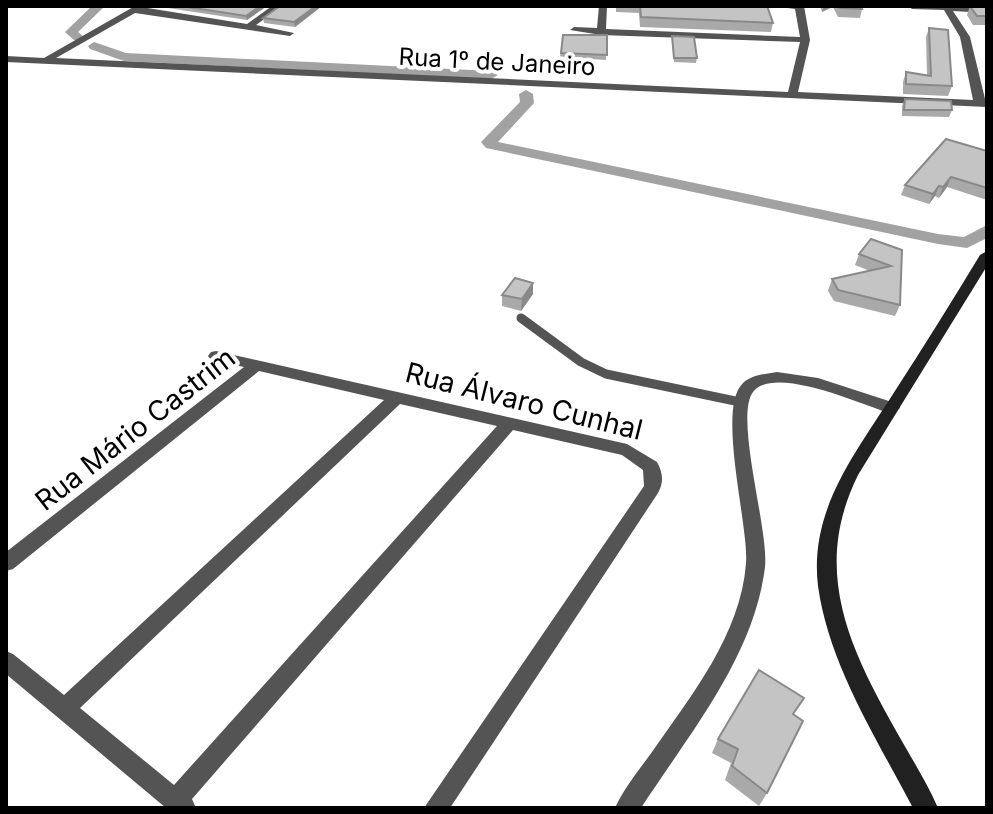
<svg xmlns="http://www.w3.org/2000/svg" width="993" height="814" font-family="Inter,sans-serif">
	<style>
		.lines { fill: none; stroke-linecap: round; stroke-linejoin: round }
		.canal { fill: #a2a2a2; fill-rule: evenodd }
		.lane { stroke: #545454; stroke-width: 9 }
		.street { fill: #545454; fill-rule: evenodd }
		.secondary { fill: #212121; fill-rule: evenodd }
		.wall { fill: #a9a9a9 }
		.shaded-wall { fill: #898989 }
		.building { fill: #c4c4c4; stroke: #898989; stroke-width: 2 }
		.labels { text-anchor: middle; stroke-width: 8; stroke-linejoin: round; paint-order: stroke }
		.far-street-label { font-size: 24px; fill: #000; stroke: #fff }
		.street-label { font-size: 28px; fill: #000; stroke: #fff }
	</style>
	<rect width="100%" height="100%" fill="#fff"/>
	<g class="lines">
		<g class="canal">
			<path d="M92 6H105L78 32 84 37 82 40H74L65 32Z"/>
			<path d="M94 42 126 53 491 71 498 75 491 79 124 61 90 49 88 46Z"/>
			<path d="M526 90 533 94 534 103 498 142 938 234 964 237 987 225V238L967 248 938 244 486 148 481 142 484 139 520 102 519 94Z"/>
		</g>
		<path class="lane" d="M521 318 581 362 606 374 740 402"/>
		<g class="street">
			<path d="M135 6 247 24 272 6H282L256 25 294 33 290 36 135 13 56 58 788 92 800 42 601 35 570 30 574 27 597 28 599 6H607L606 29 800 37 795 9 774 6H804L810 40 798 92 973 100 960 37 944 10 912 9 908 6 987 7V13L953 11 970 37 987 107 6 62V56L44 58Z"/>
			<path d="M216 351 627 444 657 462C663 473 664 482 658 493L450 808H424L644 486 643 470 622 455 513 430 192 799 196 808H166L6 674V651L13 654 64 695 384 400 259 371 13 569 6 571V552L244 367 211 360 208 356 211 352ZM400 404 497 426 174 785 80 708Z"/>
			<path d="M777 372 818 378 898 404 900 408 892 414C865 406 774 364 753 392 734 417 769 530 765 567 754 657 689 734 641 808H615C624 788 639 770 652 752 691 696 741 634 746 563 749 526 716 408 743 383 752 375 765 374 777 372Z"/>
		</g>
		<path class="secondary" d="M987 251V266L858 475C809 574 853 655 903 743 915 764 928 785 938 808H913C877 739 829 665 818 586 809 510 855 454 893 394 923 348 952 301 980 255Z"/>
	</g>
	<g class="wall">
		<path d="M167 6H267L247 20 168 8Z"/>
		<path d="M280 6H322L295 27 264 23 263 18Z"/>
		<path d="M616 6H767L773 23 771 32 640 27 639 13 616 12Z"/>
		<path d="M820 6H861L862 9 860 18 838 17 833 7 822 12Z"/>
		<path d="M970 6H987V25H973L967 15Z"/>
		<path d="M929 28 952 86 948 96 903 94V82L906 72 927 75 926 37Z"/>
		<path d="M563 35H607L606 60 560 57Z"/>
		<path d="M672 36 697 58 696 63 674 62Z"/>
		<path d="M905 99 952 110 949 117 902 116V106Z"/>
		<path d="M987 151V200L947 187 939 198 935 196 929 204 901 195 905 185Z"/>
		<path d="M902 250 900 305 895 316 834 301 828 291 832 279 870 271 855 265 859 254Z"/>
		<path d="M533 283V294L521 311 502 306V295Z"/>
		<path d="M794 714 767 793 759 806 725 780 731 763 712 753 718 739Z"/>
	</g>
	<g class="shaded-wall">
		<path d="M260 6H267L247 20 246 16Z"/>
		<path d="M316 6H322L295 27 294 22Z"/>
		<path d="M824 6H833L822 12Z"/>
		<path d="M951 177 947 187 939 198 943 187Z"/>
		<path d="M939 186 935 196 929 204 933 194Z"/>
		<path d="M533 283V294L521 311 522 299Z"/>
	</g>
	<g class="building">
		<path d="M181 6H260L246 16Z"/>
		<path d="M280 6H316L294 22 263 18Z"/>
		<path d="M640 6H767L773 23 641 17Z"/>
		<path d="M839 6H861L862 9 840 8Z"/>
		<path d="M970 6H987V16H977Z"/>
		<path d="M929 28 948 30 952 86 906 84V72L931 76Z"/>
		<path d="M563 35H607V55L561 53Z"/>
		<path d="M672 36 694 37 697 58H674Z"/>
		<path d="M905 99 951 101 952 110H904Z"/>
		<path d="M946 139 987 151V188L951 177 943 187 939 186 933 194 905 185Z"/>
		<path d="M871 239 902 250 900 305 838 290 832 279 891 266 859 254Z"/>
		<path d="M515 278 533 283 522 299 502 295Z"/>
		<path d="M759 670 804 698 793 714 803 721 767 793 732 766 738 749 718 739Z"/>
	</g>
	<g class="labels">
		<g class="far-street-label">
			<text transform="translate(497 62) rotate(3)" y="8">Rua 1º de Janeiro</text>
		</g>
		<g class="street-label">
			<text transform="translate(524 401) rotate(14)" y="10">Rua Álvaro Cunhal</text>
			<text transform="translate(135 429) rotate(-38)" y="10">Rua Mário Castrim</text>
		</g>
	</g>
	<rect width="993" height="814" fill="none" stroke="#000000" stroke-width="16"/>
</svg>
